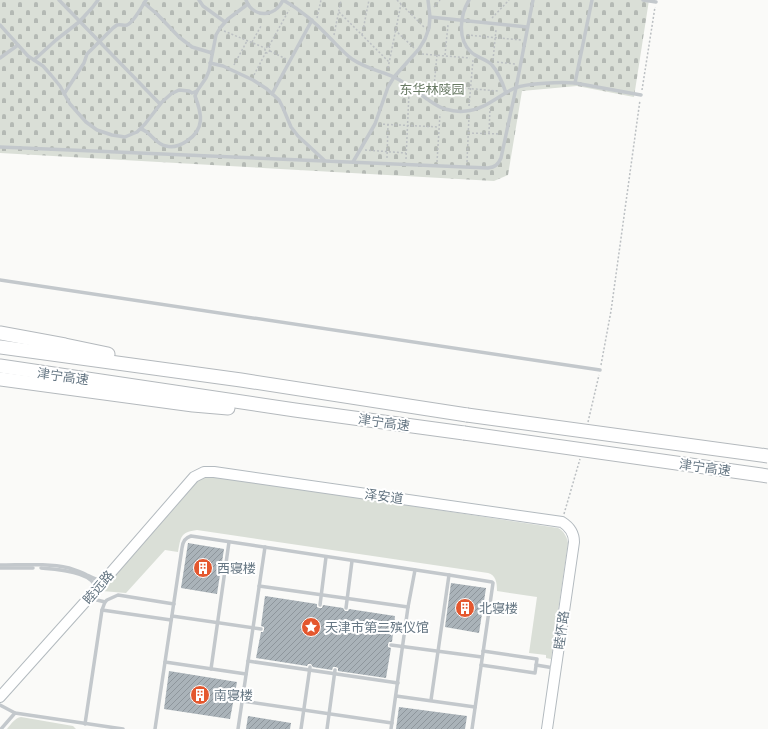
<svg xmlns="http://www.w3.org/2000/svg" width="768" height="729" font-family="Lato,'Noto Sans SC',sans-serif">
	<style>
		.grass { fill: #dadfd7 }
		.cemetery { fill: url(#cemetery-stones) }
		.building { fill: url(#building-hatch) }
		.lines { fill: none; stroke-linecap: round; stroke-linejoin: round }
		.secondary-casing { stroke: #b3babf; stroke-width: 12 }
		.highway-casing { stroke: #b4b9bd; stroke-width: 15 }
		.path { stroke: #bbbfc2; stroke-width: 1.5; stroke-dasharray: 2 2; stroke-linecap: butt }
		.lane { stroke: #c3c8cc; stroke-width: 3.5 }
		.secondary { stroke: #fff; stroke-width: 10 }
		.highway { stroke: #fff; stroke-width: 13 }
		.highway-bridge-casing { stroke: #b4b9bd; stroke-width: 15; stroke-linecap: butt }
		.highway-bridge { stroke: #fff; stroke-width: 13 }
		.labels { text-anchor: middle; stroke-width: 4; stroke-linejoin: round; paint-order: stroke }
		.park-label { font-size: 13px; fill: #687a64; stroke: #fff }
		.street-label { font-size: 13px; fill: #657683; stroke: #fff }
		.poi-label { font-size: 13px; fill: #657683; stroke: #fff; text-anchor: start }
	</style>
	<defs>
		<pattern id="cemetery-stones" width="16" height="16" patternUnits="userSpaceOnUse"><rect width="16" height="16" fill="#dadfd7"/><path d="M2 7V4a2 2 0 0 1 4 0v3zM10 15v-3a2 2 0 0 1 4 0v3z" fill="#b4b9b4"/></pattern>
		<pattern id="building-hatch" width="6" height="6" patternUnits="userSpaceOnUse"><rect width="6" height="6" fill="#aab3b9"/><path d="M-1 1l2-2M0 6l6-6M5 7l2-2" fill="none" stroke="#8e969c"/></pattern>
	</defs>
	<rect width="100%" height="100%" fill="#fafaf8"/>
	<g class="grass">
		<path d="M213 476 558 528C564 531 567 537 568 543L551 659 546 658V655L529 653 537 597 497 591C497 583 496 575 488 573L197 530C180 532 181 537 178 552L165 550 126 593 102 591 196 482C201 477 206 476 213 476Z"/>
		<path d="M21 717 73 726 76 729H7C11 724 15 718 21 717Z"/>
	</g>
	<path class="cemetery" d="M0 0H649L634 97 577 86 522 91 508 175 494 181 0 153Z"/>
	<g class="building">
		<path d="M188 543 224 549 217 594 181 588Z"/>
		<path d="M451 583 486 588 479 633 445 627Z"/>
		<path d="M265 596 317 604V607L319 608H322L323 605 343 608 345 611H348L349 609 395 616 392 642H389L388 644V647L391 648 386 678 338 671V668L336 667H333L332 670 313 667 311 664H308L307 666 256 658 261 632H263L264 630V627L261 626Z"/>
		<path d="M169 671 237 682 230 719 164 709Z"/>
		<path d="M399 707 467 716 465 729H396Z"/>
		<path d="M248 716 291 723 290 729H246Z"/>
	</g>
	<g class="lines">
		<defs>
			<path id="secondary" d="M0 697 94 592 194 477 204 472H214L562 522C570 527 574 533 574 542L547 729"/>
			<g id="highway">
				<path d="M0 333 65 345 108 354"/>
				<path d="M0 347 241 380 467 415"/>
				<path d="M0 366 295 410 464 433"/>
				<path d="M0 379 193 405 228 408"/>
			</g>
		</defs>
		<use href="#secondary" class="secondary-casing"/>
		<use href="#highway" class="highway-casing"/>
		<g class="path">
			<path d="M397 0 424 27"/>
			<path d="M434 7 440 0"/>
			<path d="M339 12 389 62"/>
			<path d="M317 18 321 0"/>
			<path d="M492 18 509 0"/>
			<path d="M395 30 414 48"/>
			<path d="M224 31 265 48"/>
			<path d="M334 35 341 0"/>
			<path d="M362 35 369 0"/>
			<path d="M467 35 521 40"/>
			<path d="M252 42 261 26"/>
			<path d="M269 46 270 49 269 52 267 53 265 52V48L269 46 289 10"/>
			<path d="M270 51 286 59"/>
			<path d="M422 54 470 58"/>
			<path d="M445 55 448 25"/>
			<path d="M493 60 496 30"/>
			<path d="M497 62 515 64"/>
			<path d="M234 65 247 41"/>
			<path d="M388 68 401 4"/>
			<path d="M254 75 266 52"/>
			<path d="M416 84 498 91"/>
			<path d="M642 90 655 7"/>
			<path d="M433 97 437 55"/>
			<path d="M469 106 473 60"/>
			<path d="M379 124 439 127"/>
			<path d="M468 133 500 134"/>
			<path d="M489 133 490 108"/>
			<path d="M365 150 406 153"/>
			<path d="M387 158 388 124"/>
			<path d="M406 159 409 93"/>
			<path d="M437 162 440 114"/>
			<path d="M467 162 469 116"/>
			<path d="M601 365 611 311 640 100"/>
			<path d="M588 422 599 375"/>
			<path d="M564 514 580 459"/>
		</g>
		<g class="lane">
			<path d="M59 0 160 104"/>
			<path d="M199 0 203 6 225 22"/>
			<path d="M246 0C253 18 275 18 283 0"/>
			<path d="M283 0C301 10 316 23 330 38 337 45 344 53 352 59 365 68 380 71 394 77 406 83 416 91 427 99 433 103 438 107 445 109 452 111 459 112 466 111 484 110 499 95 515 88 528 83 561 82 575 83L641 95"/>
			<path d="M469 0C460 15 457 39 471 52 477 58 487 59 492 65 499 73 503 84 506 93"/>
			<path d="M643 0 656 2"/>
			<path d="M144 3 157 14 179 37 192 47 212 53"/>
			<path d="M430 17 527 27"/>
			<path d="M0 25 28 56 43 66 51 75 60 86 70 104 86 122 97 130 112 135 125 137 132 134 137 132 145 124 162 102 171 94 179 90 189 91 192 93 197 91 206 78 209 71 216 35 220 28 228 19 248 4"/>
			<path d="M0 58 18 45"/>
			<path d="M34 60 56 40 79 22 92 8 98 0"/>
			<path d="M210 63 223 66 253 80 267 89 279 100 283 108 291 127 298 136 324 160"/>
			<path d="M575 83 592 0"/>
			<path d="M64 94 84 63 87 54 113 28 117 25C121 24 124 26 127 25 134 22 142 6 146 0"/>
			<path d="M272 94 312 20"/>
			<path d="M141 129C151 132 155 144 166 146 173 148 181 145 187 141 205 129 202 114 195 96L197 91"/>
			<path d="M0 147 488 168C495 167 498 165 501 158L516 88 533 0"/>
			<path d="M353 162 375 124 388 87 394 77 419 49 425 39 429 28 430 17 428 0"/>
			<path d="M0 280 600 370"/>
			<path d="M0 565C23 565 47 563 69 568 75 570 81 572 87 575 92 577 95 580 101 580"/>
			<path d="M0 568H33"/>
			<path d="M41 568C54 569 94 571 95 588"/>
			<path d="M259 586 408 607"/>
			<path d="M92 596 97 600 105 602"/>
			<path d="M320 605 326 557"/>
			<path d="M346 608 352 561"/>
			<path d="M102 610 171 620"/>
			<path d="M172 616 261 629"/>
			<path d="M391 645 482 657"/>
			<path d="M248 661 398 683"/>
			<path d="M165 662 246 674"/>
			<path d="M481 665 535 673 537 659 483 651"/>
			<path d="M536 665 554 668"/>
			<path d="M211 669 229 542"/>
			<path d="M396 696 475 707"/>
			<path d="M431 700 449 575"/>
			<path d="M242 701 392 723"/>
			<path d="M0 705 15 713 123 729"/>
			<path d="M85 724 102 610 105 602 107 600 118 595 174 604"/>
			<path d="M1 729 15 713"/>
			<path d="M155 729 182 548C183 541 185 538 191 536L449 575 492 582 493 583 472 729"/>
			<path d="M238 729 265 547"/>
			<path d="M301 729 310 667"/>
			<path d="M327 729 335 670"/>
			<path d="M391 729 408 607 415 570"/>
		</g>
		<use href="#secondary" class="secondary"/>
		<use href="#highway" class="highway"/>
		<defs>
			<g id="highway-bridge">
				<path d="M467 415 768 456"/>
				<path d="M464 433 768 476"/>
			</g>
		</defs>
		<use href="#highway-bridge" class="highway-bridge-casing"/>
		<use href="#highway-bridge" class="highway-bridge"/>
	</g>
	<defs>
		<symbol id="building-disc" viewBox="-11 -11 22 22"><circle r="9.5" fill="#e4572e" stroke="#fff"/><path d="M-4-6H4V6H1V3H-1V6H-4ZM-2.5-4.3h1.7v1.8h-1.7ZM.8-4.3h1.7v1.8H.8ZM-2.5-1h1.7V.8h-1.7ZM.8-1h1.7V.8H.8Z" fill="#fff"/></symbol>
		<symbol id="sight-disc" viewBox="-11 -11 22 22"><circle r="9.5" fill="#e4572e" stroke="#fff"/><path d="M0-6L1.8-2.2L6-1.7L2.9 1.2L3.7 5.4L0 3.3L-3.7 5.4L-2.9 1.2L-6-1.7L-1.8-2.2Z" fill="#fff"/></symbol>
	</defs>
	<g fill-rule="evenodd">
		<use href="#building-disc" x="192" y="557" width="22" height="22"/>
		<use href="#building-disc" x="454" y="597" width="22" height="22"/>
		<use href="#sight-disc" x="300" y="616" width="22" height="22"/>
		<use href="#building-disc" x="189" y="684" width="22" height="22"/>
	</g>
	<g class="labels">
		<g class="park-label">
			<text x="432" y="94">东华林陵园</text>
		</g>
		<g class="street-label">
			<text transform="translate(63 376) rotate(8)" y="5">津宁高速</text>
			<text transform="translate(384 422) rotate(8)" y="5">津宁高速</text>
			<text transform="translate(705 467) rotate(8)" y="5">津宁高速</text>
			<text transform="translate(384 496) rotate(8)" y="5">泽安道</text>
			<text transform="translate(98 587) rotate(-49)" y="5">睦远路</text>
			<text transform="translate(561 630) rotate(-82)" y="5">睦怀路</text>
		</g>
		<g class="poi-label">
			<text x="217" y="573">西寝楼</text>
			<text x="479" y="613">北寝楼</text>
			<text x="325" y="632">天津市第二殡仪馆</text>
			<text x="214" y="700">南寝楼</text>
		</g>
	</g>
</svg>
